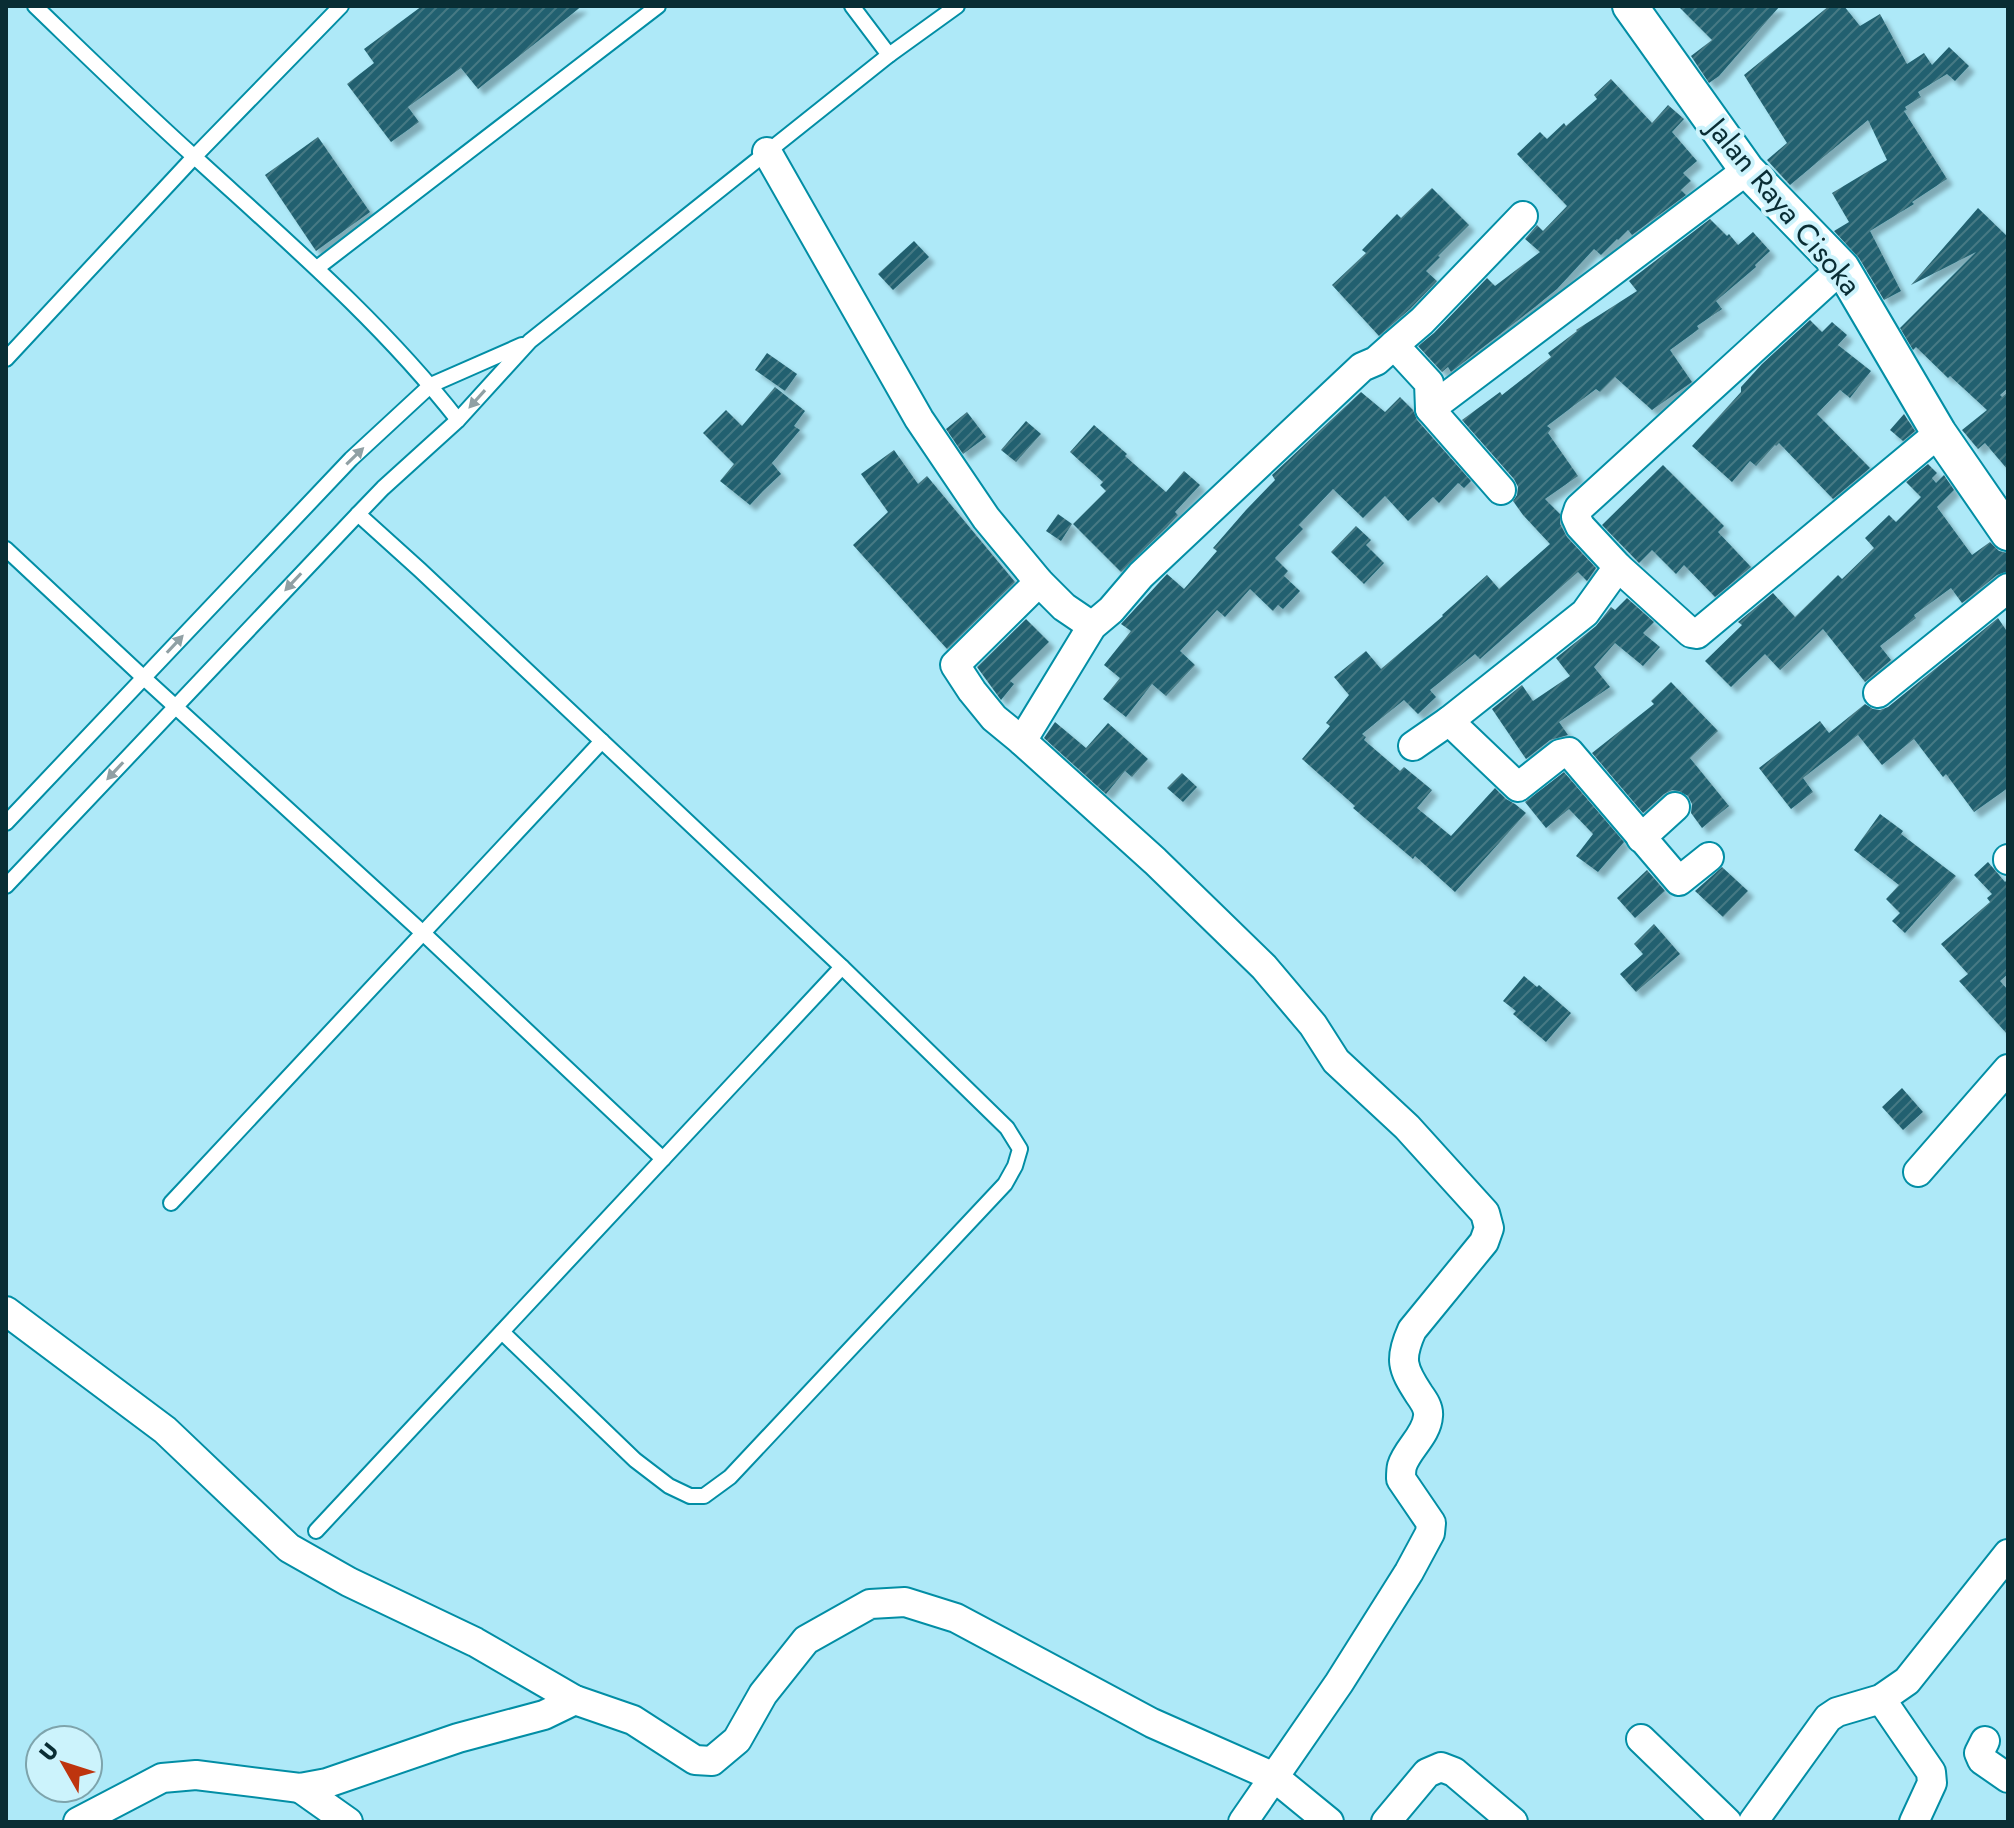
<svg xmlns="http://www.w3.org/2000/svg" width="2014" height="1828" font-family="Jost,sans-serif">
	<style>
		.building { fill: url(#building-hatch); filter: url(#shadow) }
		.lines { fill: none; stroke-linecap: round; stroke-linejoin: round }
		.service-casing { stroke: #028ea5; stroke-width: 18 }
		.minor-casing { stroke: #028ea5; stroke-width: 32 }
		.tertiary-casing { stroke: #028ea5; stroke-width: 38 }
		.service { stroke: #fff; stroke-width: 14 }
		.minor { stroke: #fff; stroke-width: 28 }
		.tertiary { stroke: #fff; stroke-width: 34 }
		.oneway { fill: #90a0a4 }
		.labels { text-anchor: middle; stroke-width: 8; stroke-linejoin: round; paint-order: stroke }
		.street-label { font-size: 30px; fill: #092d34; stroke: #ccf3fc }
	</style>
	<defs>
		<pattern id="building-hatch" width="6" height="6" patternUnits="userSpaceOnUse" patternTransform="scale(2)"><rect width="6" height="6" fill="#21616f"/><path d="M-1 1l2-2M0 6l6-6M5 7l2-2" fill="none" stroke="#467984"/></pattern>
		<filter id="shadow"><feDropShadow dx="6" dy="6" stdDeviation="2" flood-color="#0004"/></filter>
	</defs>
	<rect width="100%" height="100%" fill="#aee9f8"/>
	<g class="building">
		<path d="M422 6H582L478 89 461 68 408 107 419 122 391 142 347 84 374 63 364 49Z"/>
		<path d="M1678 6H1780L1719 76 1709 83 1691 56 1712 40Z"/>
		<path d="M1829 6H1844L1860 26 1880 14 1907 64 1924 53 1932 65 1949 47 1969 66 1955 81 1947 74 1918 92 1921 97 1905 107 1907 110 1904 111 1947 179 1912 202 1914 204 1870 231 1901 291 1884 300 1859 258 1834 231 1849 222 1832 193 1887 160 1868 120 1790 185 1767 160 1787 143 1744 75Z"/>
		<path d="M1611 79 1652 123 1668 105 1684 119 1672 132 1697 161 1683 173 1691 181 1681 190 1686 195 1632 235 1628 230 1618 240 1617 239 1601 255 1594 249 1557 289 1535 307 1451 372 1448 367 1442 372 1418 346 1434 333 1487 278 1495 286 1540 252 1525 239 1537 225 1543 231 1567 206 1517 154 1540 132 1547 139 1564 123 1566 126 1597 99 1594 95Z"/>
		<path d="M318 137 370 212 316 251 265 175Z"/>
		<path d="M1432 188 1469 225 1438 256 1440 257 1426 271 1437 281 1410 309 1379 336 1332 285 1366 253 1362 250 1397 214 1401 218Z"/>
		<path d="M1978 208 2008 237V388L2000 395 2002 397 2008 392V470L1985 443 1978 449 1962 430 1987 410 1950 376 1948 378 1916 347 1913 350 1900 328 1976 252 1911 285Z"/>
		<path d="M1710 219 1727 236 1729 234 1738 245 1753 232 1770 251 1755 265 1756 267 1716 301 1722 309 1697 326 1699 329 1670 350 1692 382 1652 410 1615 377 1600 392 1596 389 1547 426 1551 429 1548 433 1578 476 1545 499 1560 514V524L1567 537 1596 568 1587 581 1578 572 1480 659 1475 654 1430 690 1436 697 1418 714 1404 700 1362 734 1366 737 1364 740 1400 771 1404 767 1432 790 1417 808 1451 836 1495 788 1506 799 1515 804 1526 813 1455 892 1415 856 1413 859 1353 808 1355 806 1302 759 1330 726 1326 723 1349 695 1334 677 1366 651 1381 669 1443 616 1442 615 1487 575 1499 589 1550 544 1523 515 1513 501 1517 495 1518 487 1514 479 1462 420 1500 392 1502 395 1551 357 1548 353 1577 331 1576 330 1637 291 1629 281Z"/>
		<path d="M914 241 929 257 893 290 878 274Z"/>
		<path d="M1810 320 1822 332 1832 322 1847 335 1838 345 1871 371 1850 398 1840 390 1817 414 1870 468 1833 499 1779 443 1776 446 1775 445 1756 466 1750 461 1732 482 1692 446 1741 392V387L1762 364Z"/>
		<path d="M767 353 797 374 785 391 755 370Z"/>
		<path d="M775 387 805 411 794 426 800 430 772 463 781 474 763 491 750 505 720 481 734 464 703 433 726 410 742 426Z"/>
		<path d="M1361 392 1385 412 1400 397 1413 410 1417 420 1471 481 1464 488 1458 483 1439 503 1433 497 1408 521 1385 496 1363 518 1333 489 1299 525 1303 529 1275 558 1288 571 1284 576 1300 591 1283 609 1278 605 1273 611 1250 589 1225 617 1217 610 1180 651 1195 665 1166 696 1152 684 1126 717 1103 699 1120 678 1104 665 1131 631 1121 624 1167 574 1184 589 1217 551 1213 548 1246 510 1275 480 1272 475Z"/>
		<path d="M967 412 986 437 963 454 946 429Z"/>
		<path d="M1904 414 1915 431 1903 441 1890 430Z"/>
		<path d="M1026 421 1041 434 1016 462 1001 450Z"/>
		<path d="M1094 425 1127 454 1125 456 1166 492 1184 471 1200 485 1175 512 1178 515 1167 527 1121 572 1073 524 1106 491 1100 485 1103 482 1070 452Z"/>
		<path d="M894 450 918 484 927 476 1015 582 947 649 853 545 888 512 861 474Z"/>
		<path d="M1928 464 1937 473 1932 478 1936 483 1944 475 1954 490 1937 507 1972 555 1990 542 1999 551 2008 553V571L1997 575 1962 603 1951 588 1914 615 1916 618 1880 646 1891 660 1865 682 1823 629 1780 670 1765 654 1731 687 1705 661 1742 625 1738 622 1773 593 1795 617 1838 575 1842 579 1874 548 1865 538 1889 515 1896 522 1921 497 1906 482Z"/>
		<path d="M1663 465 1724 526 1718 532 1751 567 1715 597 1684 565 1676 574 1652 550 1639 563 1602 525Z"/>
		<path d="M1058 514 1072 524 1061 541 1046 531Z"/>
		<path d="M1356 526 1371 540 1366 545 1384 563 1364 584 1331 552Z"/>
		<path d="M1627 598 1654 622 1643 633 1660 647 1643 666 1615 643 1594 667 1610 687 1559 722 1568 735 1550 740 1526 759 1492 709 1522 685 1533 701 1570 676 1556 658 1596 626 1611 607 1615 610Z"/>
		<path d="M1998 618 2008 633V788L1974 812 1946 774 1943 777 1914 739 1882 765 1858 735 1803 778 1813 792 1791 809 1759 768 1820 721 1829 733 1865 704 1873 709 1880 710 1888 707Z"/>
		<path d="M1026 619 1049 642 1010 681 1014 684 1001 700 977 667Z"/>
		<path d="M1671 682 1718 731 1690 758 1729 806 1702 828 1691 813 1692 804 1688 796 1679 791 1672 790 1664 794 1643 813 1592 753 1654 704 1651 701Z"/>
		<path d="M1055 722 1086 748 1108 723 1148 759 1132 777 1125 771 1106 794 1044 738Z"/>
		<path d="M1564 772 1624 842 1598 872 1576 856 1593 834 1569 809 1546 828 1525 802Z"/>
		<path d="M1182 773 1197 787 1183 802 1167 788Z"/>
		<path d="M1880 814 1903 831 1901 834 1956 876 1905 933 1892 921 1900 913 1886 899 1899 885 1854 850Z"/>
		<path d="M1988 862 2005 882 2008 879V974L2000 981 2008 990V1035L1959 981 1968 974 1941 944 1990 902 1987 898 1992 894 1974 875Z"/>
		<path d="M1722 867 1748 891 1723 917 1695 891Z"/>
		<path d="M1647 870 1665 891 1635 918 1617 898Z"/>
		<path d="M1654 924 1680 954 1636 992 1620 974 1643 954 1634 944Z"/>
		<path d="M1524 976 1537 987 1539 985 1571 1013 1546 1042 1513 1014 1516 1011 1503 1001Z"/>
		<path d="M1902 1088 1923 1112 1903 1130 1882 1107Z"/>
	</g>
	<g class="lines">
		<defs>
			<g id="service">
				<path d="M35 6C89 58 143 111 199 161 289 243 383 324 458 420"/>
				<path d="M852 6 889 55"/>
				<path d="M317 268 658 6"/>
				<path d="M6 359 194 157 341 6"/>
				<path d="M358 514 420 570 842 967 1007 1128 1020 1149 1015 1166 1005 1184 730 1477 704 1496H690L669 1486 635 1460 502 1332"/>
				<path d="M6 549 144 678 423 933 663 1159"/>
				<path d="M6 823 351 459 431 385 522 345"/>
				<path d="M6 886 358 514 383 488 458 420 530 341 889 55 957 6"/>
				<path d="M171 1203 602 741"/>
				<path d="M316 1531 842 967"/>
			</g>
			<g id="minor">
				<path d="M767 152 919 419 986 518 1039 582 1064 607 1092 626"/>
				<path d="M1394 345 1422 321 1523 216"/>
				<path d="M1430 409 1501 490"/>
				<path d="M1618 567 1691 633 1697 634 1939 433"/>
				<path d="M1878 693 2008 588"/>
				<path d="M1449 721 1518 787 1560 754 1569 752 1679 881 1709 857"/>
				<path d="M1022 741 994 718 972 691 955 665 1039 582"/>
				<path d="M1413 746 1449 721 1585 613 1618 567 1580 526 1576 517 1579 508 1842 268"/>
				<path d="M1641 838 1675 807"/>
				<path d="M2008 859V860"/>
				<path d="M1918 1172 2008 1069"/>
				<path d="M6 1311 165 1430 289 1548 349 1582 475 1642 575 1700 633 1720 695 1760 712 1761 737 1740 763 1694 806 1640 870 1604 905 1602 956 1618 1152 1723 1274 1777 1329 1822"/>
				<path d="M1881 1699 1931 1772 1932 1783 1914 1822"/>
				<path d="M1641 1739 1727 1822"/>
				<path d="M1985 1741 1979 1753 1982 1760 2008 1778"/>
				<path d="M300 1788 348 1822"/>
				<path d="M78 1822 162 1778 196 1775 300 1788 327 1783 458 1738 544 1715 575 1700"/>
				<path d="M1243 1822 1339 1683 1409 1572 1430 1533 1431 1523 1401 1479C1401 1475 1401 1470 1402 1466 1407 1449 1427 1435 1428 1416 1429 1408 1424 1401 1419 1394 1402 1368 1399 1359 1412 1330L1484 1242 1489 1228 1485 1213 1407 1127 1336 1061 1313 1025 1264 967 1155 861 1022 741 1092 626 1111 610 1141 575 1362 367 1376 361 1394 345 1429 383 1430 409 1747 170"/>
				<path d="M1386 1822 1427 1773 1441 1767 1454 1772 1513 1822"/>
				<path d="M1753 1822 1828 1718 1837 1712 1881 1699 1907 1681 2008 1554"/>
			</g>
			<path id="tertiary" d="M1630 6 1747 170 1842 268 1939 433 2008 533"/>
		</defs>
		<use href="#service" class="service-casing"/>
		<use href="#minor" class="minor-casing"/>
		<use href="#tertiary" class="tertiary-casing"/>
		<use href="#service" class="service"/>
		<use href="#minor" class="minor"/>
		<use href="#tertiary" class="tertiary"/>
	</g>
	<defs><path id="oneway-solid" d="M-6-.8H1V-3.2L6.5 0L1 3.2V.8H-6Z" transform="scale(2)"/></defs>
	<g class="oneway">
		<use href="#oneway-solid" transform="translate(477 399) rotate(132)"/>
		<use href="#oneway-solid" transform="translate(355 456) rotate(-44)"/>
		<use href="#oneway-solid" transform="translate(293 582) rotate(133)"/>
		<use href="#oneway-solid" transform="translate(175 644) rotate(-47)"/>
		<use href="#oneway-solid" transform="translate(115 771) rotate(133)"/>
	</g>
	<g class="labels">
		<g class="street-label">
			<text transform="translate(1784 207) rotate(50)" y="10">Jalan Raya Cisoka</text>
		</g>
	</g>
	<rect width="2014" height="1828" fill="none" stroke="#092d34" stroke-width="16"/>
	<g transform="translate(64 1764) rotate(309)"><circle r="38" fill="#ccf3fc" stroke="#7ea4ac" stroke-width="2"/>
	<path d="M0-6L14 30L0 20L-14 30Z" fill="#be340e"/>
	<text y="-12" font-size="22" font-weight="bold" text-anchor="middle" fill="#092d34">U</text>
	</g>
</svg>
